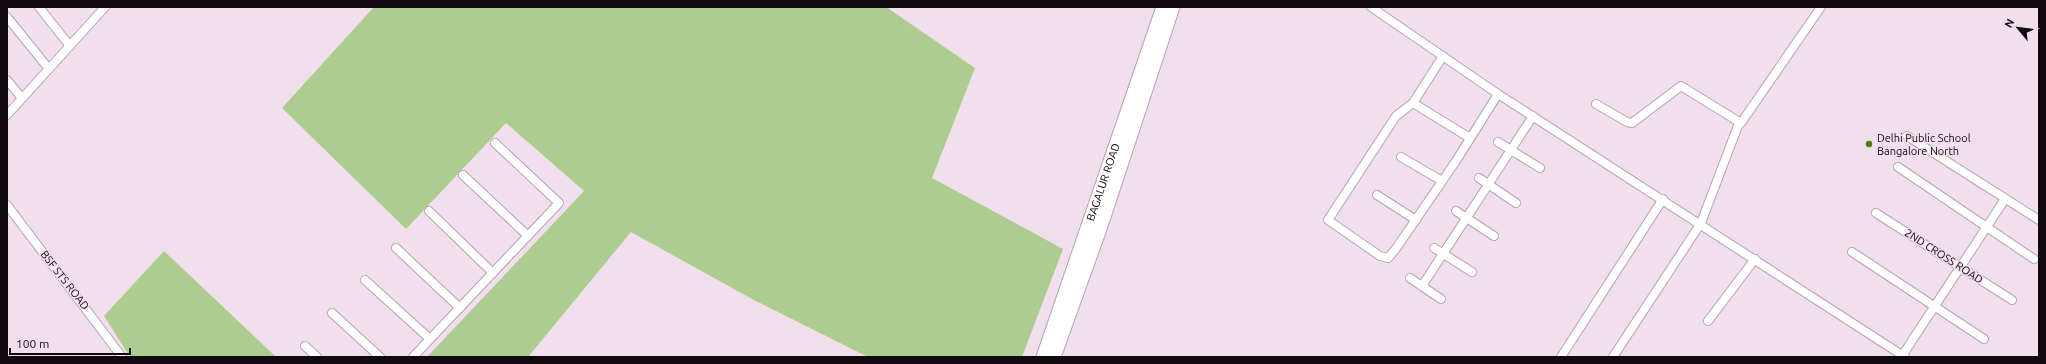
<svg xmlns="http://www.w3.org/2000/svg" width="2046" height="364" font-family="Ubuntu,sans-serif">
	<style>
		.green { fill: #adcc90 }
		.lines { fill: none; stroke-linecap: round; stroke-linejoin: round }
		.minor-casing { stroke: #b5a3b0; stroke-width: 10 }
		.primary-casing { stroke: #b5a3b0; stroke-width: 15 }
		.minor { stroke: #fff; stroke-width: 8 }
		.primary { stroke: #fff; stroke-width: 13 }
		.poi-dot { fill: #527f0a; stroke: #f2dfed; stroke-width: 1.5 }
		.labels { text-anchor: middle; stroke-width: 3; stroke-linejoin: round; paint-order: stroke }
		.poi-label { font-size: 11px; fill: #100a0e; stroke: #f2dfed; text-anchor: start }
		.street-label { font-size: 11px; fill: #100a0e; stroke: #f2dfed }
	</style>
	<rect width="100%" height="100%" fill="#f2dfed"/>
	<g class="green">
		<path d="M374 7H886L975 68 932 178 1063 249 1022 357H868L752 299 631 232 528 357H427L584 191 506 123 406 229 282 108Z"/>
		<path d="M164 251 276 357H130L104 316Z"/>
	</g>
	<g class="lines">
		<defs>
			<g id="minor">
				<path d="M39 7 70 46"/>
				<path d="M1371 7 1498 94 1905 357"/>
				<path d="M7 17 49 69"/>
				<path d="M1443 56 1413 103 1396 116 1328 220 1380 256 1388 258 1395 250 1456 161 1498 94"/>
				<path d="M7 80 22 98"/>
				<path d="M1413 103 1470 138"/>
				<path d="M1596 104 1627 122 1632 123 1681 86 1741 123 1821 7"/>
				<path d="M7 115 105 7"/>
				<path d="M1907 136 2039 220"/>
				<path d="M1498 142 1540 168"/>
				<path d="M1401 157 1442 181"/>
				<path d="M1898 167 2034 259"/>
				<path d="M463 175 528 236"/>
				<path d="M1479 178 1516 203"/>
				<path d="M1377 195 1416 220"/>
				<path d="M7 205 122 357"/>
				<path d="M429 211 493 273"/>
				<path d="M1456 211 1494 236"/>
				<path d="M1876 213 2012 300"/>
				<path d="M396 248 460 308"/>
				<path d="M1434 248 1472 272"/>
				<path d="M1852 252 1984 339"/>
				<path d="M1410 278 1441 299"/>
				<path d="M365 280 430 339"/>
				<path d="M1422 286 1533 116"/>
				<path d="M332 313 380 357"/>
				<path d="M1708 321 1755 259"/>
				<path d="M305 346 317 357"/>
				<path d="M1902 356 2005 199"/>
				<path d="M413 357 559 203 495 143"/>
				<path d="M1561 357 1663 199"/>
				<path d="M1613 357 1701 223 1739 123"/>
			</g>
			<g id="primary">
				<path id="s1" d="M1043 357 1163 7"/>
				<path d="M1054 357 1101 226 1173 7"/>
			</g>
		</defs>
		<use href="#minor" class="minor-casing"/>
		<use href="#primary" class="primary-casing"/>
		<use href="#minor" class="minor"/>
		<use href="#primary" class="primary"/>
	</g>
	<circle class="poi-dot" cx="1869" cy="144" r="4"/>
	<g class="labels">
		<g class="poi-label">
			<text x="1877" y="142">Delhi Public School<tspan x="1877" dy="13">Bangalore North</tspan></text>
		</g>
		<g class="street-label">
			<text dy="4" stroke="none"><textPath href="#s1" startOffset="185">BAGALUR ROAD</textPath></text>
			<text transform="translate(1944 256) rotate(33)" y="4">2ND CROSS ROAD</text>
			<text transform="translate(65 280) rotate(52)" y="4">BSF STS ROAD</text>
		</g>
	</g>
	<rect width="2046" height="364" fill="none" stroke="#100a0e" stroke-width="16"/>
	<g transform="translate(2018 28) rotate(299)" stroke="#f2dfed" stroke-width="3" paint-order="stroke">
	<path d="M0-3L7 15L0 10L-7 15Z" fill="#100a0e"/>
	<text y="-6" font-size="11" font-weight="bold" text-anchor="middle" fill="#100a0e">N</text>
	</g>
	<path d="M10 348v6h120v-6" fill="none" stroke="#100a0e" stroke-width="2"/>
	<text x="16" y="348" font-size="12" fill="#100a0e" stroke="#f2dfed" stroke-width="3" paint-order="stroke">100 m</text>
</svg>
